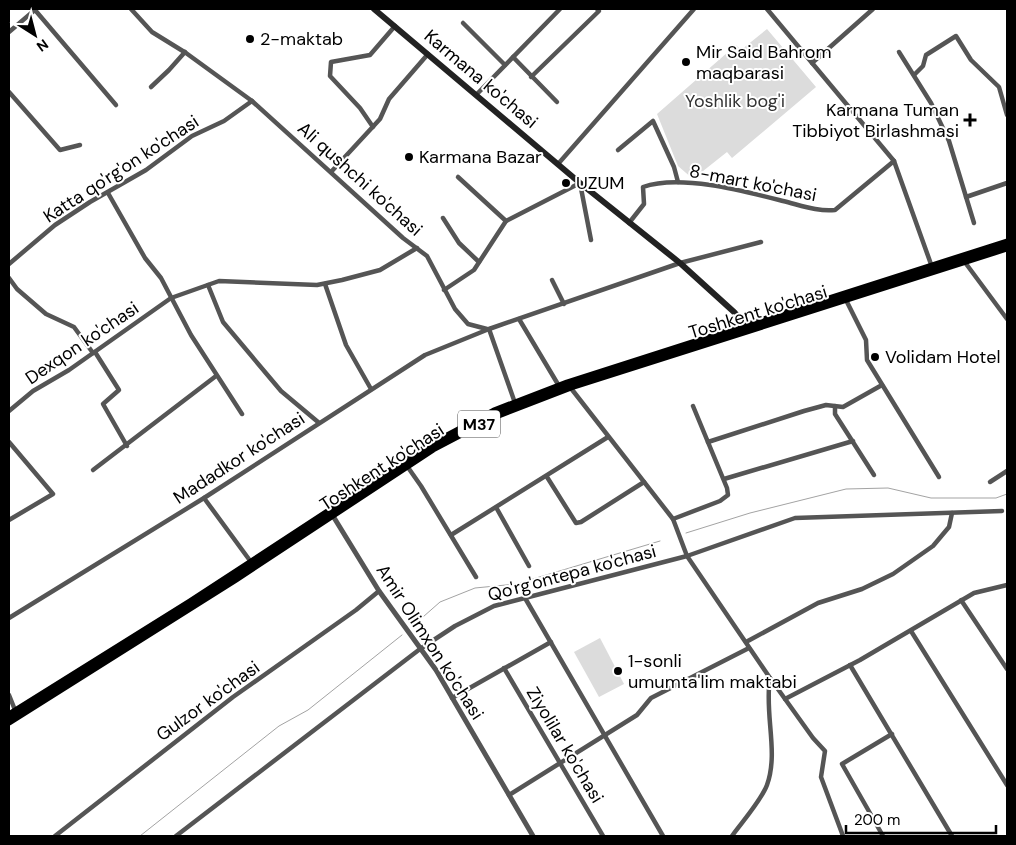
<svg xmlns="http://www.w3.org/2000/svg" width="1016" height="845" font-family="'DM Sans',sans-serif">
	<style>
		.green { fill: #dcdcdc }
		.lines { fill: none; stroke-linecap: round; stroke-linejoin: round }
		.stream { stroke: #a3a3a3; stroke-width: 1 }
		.minor { stroke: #555; stroke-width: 4.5 }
		.tertiary { stroke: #555; stroke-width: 5 }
		.secondary { stroke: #222; stroke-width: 6 }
		.trunk { stroke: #000; stroke-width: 7 }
		.poi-dot { fill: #000; stroke: #fff; stroke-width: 2 }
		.labels { text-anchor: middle; stroke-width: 4; stroke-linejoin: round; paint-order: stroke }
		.shield { fill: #fff; stroke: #4c4c4c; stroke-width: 1 }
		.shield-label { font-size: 16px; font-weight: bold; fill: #000 }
		.poi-label { font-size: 18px; fill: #000; stroke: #fff; text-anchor: start }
		.street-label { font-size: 18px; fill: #000; stroke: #fff }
		.park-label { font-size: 18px; fill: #333; stroke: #fff }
	</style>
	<rect width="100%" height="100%" fill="#fff"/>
	<g class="green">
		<path d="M767 29 816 87 732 158 727 152 693 179 678 166 657 114 736 45 741 50Z"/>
		<path d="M600 638 624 684 599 697 574 652Z"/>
	</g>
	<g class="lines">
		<g class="stream">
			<path d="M686 533 750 513 846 489 888 488 931 498H996L1007 494"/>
			<path d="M415 624 440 602 475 588 516 584 660 541"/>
			<path d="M140 836 279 726 308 710 402 635"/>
		</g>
		<g class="minor">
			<path d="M131 9 152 32 186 53 252 101 403 238 427 256 455 309 468 324 487 329"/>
			<path d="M767 9 894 161 932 267"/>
			<path d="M35 10 116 105"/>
			<path d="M463 23 505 65"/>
			<path d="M9 32 36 9"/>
			<path d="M899 52 931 103 949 141 974 223"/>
			<path d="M513 57 557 102"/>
			<path d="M812 63 873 9"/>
			<path d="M914 75 923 66 926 55 956 36 971 60 999 87 1007 115"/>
			<path d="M531 77 599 11 597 9"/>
			<path d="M151 87 169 70 185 52"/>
			<path d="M9 92 60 150 80 145"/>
			<path d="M477 94 560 9"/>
			<path d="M373 127 360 108 330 76 331 62 370 55 395 26"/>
			<path d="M618 150 653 121 674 167 678 182"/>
			<path d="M558 164 694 9"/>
			<path d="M331 172 380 119 389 99 428 54"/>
			<path d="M458 177 506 221"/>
			<path d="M108 193 145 258 161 278 191 335 242 414"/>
			<path d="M966 197 1007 183"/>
			<path d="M443 218 459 243 479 262"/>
			<path d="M629 223 644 204 643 187C680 174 744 191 783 201 800 205 818 212 835 210L894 161"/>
			<path d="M964 261 1007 319"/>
			<path d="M9 264 55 225 90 202 146 170 192 136 224 121 252 101"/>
			<path d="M9 278 17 289 46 314 74 327 93 353"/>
			<path d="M552 280 564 304"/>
			<path d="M325 284 346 345 371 389"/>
			<path d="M208 285 223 322 281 391 318 422"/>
			<path d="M444 290 474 270 506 221 580 183 591 240"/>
			<path d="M846 300 866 340 867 360 939 477"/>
			<path d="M519 319 559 386"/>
			<path d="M489 329 515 403"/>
			<path d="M95 352 119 390 103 404 127 446"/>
			<path d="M570 387 673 519 687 556 770 678 813 738 825 751 821 777 843 836"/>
			<path d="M835 406V414L874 475"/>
			<path d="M9 411 33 391 69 370 171 298 219 281 317 285 342 280 380 270 417 248"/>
			<path d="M9 442 53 494 9 520"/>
			<path d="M708 442 804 411 826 405 843 407 882 385"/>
			<path d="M407 466 421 486 476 577"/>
			<path d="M93 470 216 376"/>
			<path d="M547 477 576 523 581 522 644 482"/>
			<path d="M724 479 853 441"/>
			<path d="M990 482 1007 471"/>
			<path d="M204 498 251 562"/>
			<path d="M497 509 529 566"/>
			<path d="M673 519 720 501 728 495 727 488 693 406"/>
			<path d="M451 535 608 437"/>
			<path d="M525 598 663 836"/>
			<path d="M961 600 1007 669"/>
			<path d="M9 618 204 498 425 355 489 329 680 263 761 242"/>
			<path d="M911 631 1007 785"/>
			<path d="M746 642 818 603 862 589 893 574 933 546 949 527 952 513"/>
			<path d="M850 665 952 836"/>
			<path d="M504 668 603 836"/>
			<path d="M9 695 15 710"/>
			<path d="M452 698 551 642"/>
			<path d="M785 699 860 660 974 593 1007 585"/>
			<path d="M509 795 637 715 651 698 749 648"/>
			<path d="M55 836 233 697 356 610 379 591"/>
			<path d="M176 836 420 649 455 626 494 606 687 556 795 518 1002 511"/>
			<path d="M732 836C742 822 761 801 767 785 779 752 764 713 770 678"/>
			<path d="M883 836 842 764 892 734"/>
		</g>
		<path class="tertiary" d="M333 516 379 591 436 670 533 836"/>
		<path class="secondary" d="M374 9 580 183 680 263 734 312 748 329"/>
		<g class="trunk">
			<path d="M9 715 190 602 430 445 494 411 567 383 1007 242"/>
			<path d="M9 722 236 579 433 449 496 416 571 387 1007 248"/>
		</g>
	</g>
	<g class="poi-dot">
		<circle cx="250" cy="39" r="5"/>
		<circle cx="686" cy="62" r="5"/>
		<path d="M967.5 112.5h5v5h5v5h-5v5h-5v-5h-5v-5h5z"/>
		<circle cx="409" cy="157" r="5"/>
		<circle cx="566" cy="183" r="5"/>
		<circle cx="875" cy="357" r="5"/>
		<circle cx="618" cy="671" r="5"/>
	</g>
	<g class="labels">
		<rect class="shield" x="458" y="410.5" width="42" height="27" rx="4"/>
		<g class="shield-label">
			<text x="479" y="430">M37</text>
		</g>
		<g class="poi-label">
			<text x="260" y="45">2-maktab</text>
			<text x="696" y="58">Mir Said Bahrom<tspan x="696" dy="21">maqbarasi</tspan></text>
			<text x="959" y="116" text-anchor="end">Karmana Tuman<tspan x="959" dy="21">Tibbiyot Birlashmasi</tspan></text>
			<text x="419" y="163">Karmana Bazar</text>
			<text x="576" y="189">UZUM</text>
			<text x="885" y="363">Volidam Hotel</text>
			<text x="628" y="667">1-sonli<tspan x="628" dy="21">umumta'lim maktabi</tspan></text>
		</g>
		<g class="street-label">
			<text transform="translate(481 79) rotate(40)" y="6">Karmana ko'chasi</text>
			<text transform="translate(121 169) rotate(-33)" y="6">Katta qo'rg'on ko'chasi</text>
			<text transform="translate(360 179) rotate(42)" y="6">Ali qushchi ko'chasi</text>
			<text transform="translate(753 183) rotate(11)" y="6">8-mart ko'chasi</text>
			<text transform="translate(758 312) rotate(-17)" y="6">Toshkent ko'chasi</text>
			<text transform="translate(82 343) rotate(-34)" y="6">Dexqon ko'chasi</text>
			<text transform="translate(239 458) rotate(-33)" y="6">Madadkor ko'chasi</text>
			<text transform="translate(382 467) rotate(-33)" y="6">Toshkent ko'chasi</text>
			<text transform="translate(572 573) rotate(-15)" y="6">Qo'rg'ontepa ko'chasi</text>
			<text transform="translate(430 642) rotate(57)" y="6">Amir Olimxon ko'chasi</text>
			<text transform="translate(208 701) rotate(-36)" y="6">Gulzor ko'chasi</text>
			<text transform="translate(565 745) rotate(59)" y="6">Ziyolilar ko'chasi</text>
		</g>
		<g class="park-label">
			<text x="735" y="107">Yoshlik bog'i</text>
		</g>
	</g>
	<rect width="1016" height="845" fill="none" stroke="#000000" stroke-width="20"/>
	<g transform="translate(35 35) rotate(144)" stroke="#ffffff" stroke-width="4" paint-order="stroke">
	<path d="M0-4L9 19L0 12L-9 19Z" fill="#000000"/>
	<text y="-8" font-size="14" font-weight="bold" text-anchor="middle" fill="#000000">N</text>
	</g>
	<path d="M846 825v8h150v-8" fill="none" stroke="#000000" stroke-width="2.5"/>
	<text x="854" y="825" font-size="15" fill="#000000" stroke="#ffffff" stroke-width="4" paint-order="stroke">200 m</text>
</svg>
